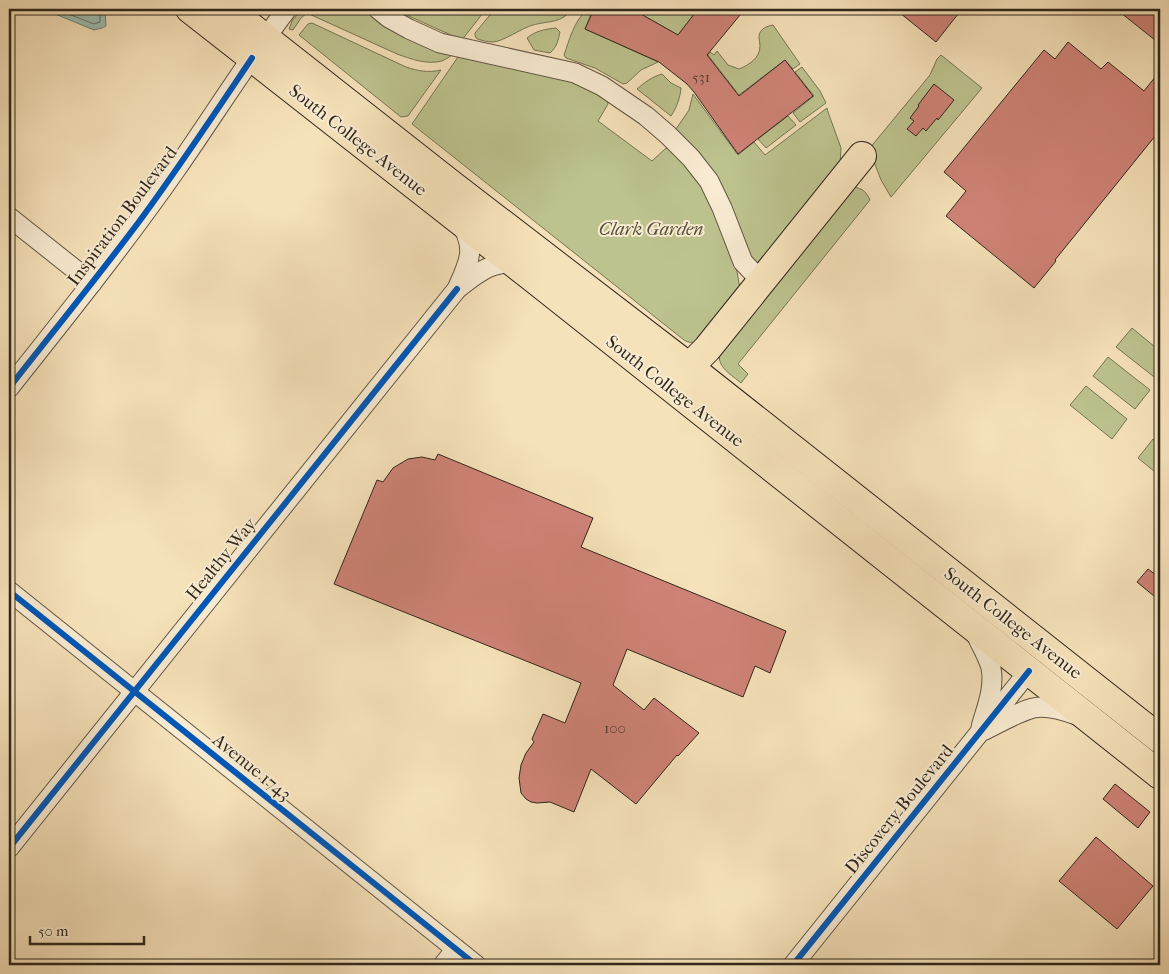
<svg xmlns="http://www.w3.org/2000/svg" width="1169" height="974" font-family="'IM FELL French Canon',serif">
	<style>
		.green { fill: #bdc38f; stroke: #767556 }
		.water { fill: #9dbdb3; stroke: #718177 }
		.lines { fill: none; stroke-linecap: round; stroke-linejoin: round }
		.shore { stroke: #667268; stroke-width: 1 }
		.building { fill: #cf8377; stroke: #30271c }
		.street-casing { stroke: #625644; stroke-width: 21 }
		.primary-casing { stroke: #30271c; stroke-width: 30 }
		.street { stroke: #f9ecd2; stroke-width: 19 }
		.primary { stroke: #f6e2ba; stroke-width: 28 }
		.cycleway-casing { stroke: #f9ecd2; stroke-width: 9 }
		.cycleway { stroke: #0057b8; stroke-width: 6 }
		.labels { text-anchor: middle; stroke-width: 4; stroke-linejoin: round; paint-order: stroke }
		.number-label { font-size: 15px; fill: #583e33 }
		.street-label { font-size: 18px; fill: #30271c; stroke: #f9ecd2 }
		.park-label { font-size: 18px; font-style: italic; fill: #534e39; stroke: #f9ecd2 }
	</style>
	<rect width="100%" height="100%" fill="#f6e2ba"/>
	<filter id="stains"><feTurbulence type="fractalNoise" baseFrequency=".004" numOctaves="4"/><feColorMatrix values="0 0 0 0 .2 0 0 0 0 .09 0 0 0 0 .02 0 0 0 .5 -.17"/></filter>
	<radialGradient id="worn" r=".72"><stop offset=".6" stop-color="#630" stop-opacity="0"/><stop offset="1" stop-color="#630" stop-opacity=".3"/></radialGradient>
	<g class="green">
		<path d="M302 9H367L400 31 456 52C452 55 447 59 442 61 427 65 411 59 397 54L307 13 301 18 293 30 289 29 292 21Z"/>
		<path d="M396 9H486L462 40 402 13Z"/>
		<path d="M495 9H571C564 23 547 21 533 25 522 28 502 42 493 42 489 42 484 41 481 40 476 39 475 38 475 33Z"/>
		<path d="M585 9H593L585 29 658 62 641 70 627 83 623 84 595 68 566 58 564 55C569 41 574 21 586 11Z"/>
		<path d="M641 9H698L678 35 639 13Z"/>
		<path d="M312 23 406 67C418 71 428 73 441 70L408 116 401 117 299 35 308 24Z"/>
		<path d="M773 25 800 64 793 69 785 60 739 95 708 55 710 52 714 55 717 51 728 65 739 69C749 65 760 58 760 46 760 43 759 40 759 37 759 29 767 26 773 25Z"/>
		<path d="M556 28 560 32C558 41 557 47 550 53L534 50 527 38C535 31 546 29 556 28Z"/>
		<path d="M460 54 572 79 606 97 608 104 598 121 652 161 665 149 670 147 693 168 734 255 741 294 697 341C692 343 689 343 684 340L412 124Z"/>
		<path d="M941 55 982 88 891 197 881 180 869 149 930 75 937 59Z"/>
		<path d="M802 67 820 91 826 103 800 122 793 113 814 96 795 72Z"/>
		<path d="M662 74 671 83 681 88C680 98 677 107 671 116L637 89C645 82 652 77 662 74Z"/>
		<path d="M693 94 738 155 754 142 765 155 827 108 828 112 841 148 840 164 765 262 757 263 749 258 674 132 689 110Z"/>
		<path d="M788 116 796 125 766 148 758 139Z"/>
		<path d="M852 187C862 188 866 191 870 200L738 364 748 374 741 383C732 375 716 367 720 353Z"/>
		<path d="M1132 328 1160 351V378L1158 380 1116 347Z"/>
		<path d="M1108 357 1150 390 1135 409 1093 376Z"/>
		<path d="M1086 386 1127 419 1112 439 1070 405Z"/>
		<path d="M1153 439 1160 445V476L1138 458Z"/>
	</g>
	<path class="water" d="M43 9H105L106 26 102 28 94 30Z"/>
	<g class="lines">
		<path class="shore" d="M56 9 94 24 100 22V9"/>
	</g>
	<g class="building">
		<path d="M594 9H641L639 13 678 35 698 9H745L707 55 739 96 785 60 813 96 738 154 694 92 687 84 659 62 585 29Z"/>
		<path d="M895 9H962L936 42Z"/>
		<path d="M1116 9H1160V44Z"/>
		<path d="M1068 42 1101 69 1108 62 1144 91 1160 71V130L1055 260 1056 261 1034 288 946 216 966 191 944 172 1044 50 1055 59Z"/>
		<path d="M934 84 954 100 938 120 937 118 926 131 923 128 916 136 907 129 914 121 910 118 919 106 918 105Z"/>
		<path d="M438 454 593 518 581 547 786 631 770 673 755 666 743 697 627 649 613 685 644 710 654 698 699 733 678 756 677 755 636 804 591 769 574 812 550 802 537 803 531 802 526 799 521 793 519 778 521 765 526 753 534 742 532 739 543 714 565 723 581 683 334 584 377 480 383 482 393 468 408 459 422 457 435 460Z"/>
		<path d="M1148 569 1160 578V601L1137 582Z"/>
		<path d="M1115 784 1150 812 1138 828 1103 799Z"/>
		<path d="M1096 837 1153 886 1117 929 1059 881Z"/>
	</g>
	<g class="lines">
		<defs>
			<g id="street">
				<path d="M378 9 389 18 409 29 440 43 575 73 602 86 646 116 668 135 691 158 709 181 722 208 743 262 762 282"/>
				<path d="M9 217 92 283"/>
				<path d="M457 289C469 262 477 249 460 222"/>
				<path d="M9 388C66 316 124 244 177 168 214 115 248 60 287 9"/>
				<path d="M9 591 476 965"/>
				<path d="M975 632C980 644 988 656 991 668 995 688 986 709 981 727"/>
				<path d="M985 730C999 723 1018 712 1033 708 1048 705 1063 710 1076 715"/>
				<path d="M9 848 457 289C469 280 482 268 496 265 502 263 508 263 513 263"/>
				<path d="M443 965 456 949"/>
				<path d="M793 965 1029 671"/>
			</g>
			<g id="primary">
				<path d="M190 9 533 278 1160 775"/>
				<path d="M228 9 452 185 689 367 1160 739"/>
				<path d="M673 371 689 367 707 349 862 156"/>
			</g>
		</defs>
		<use href="#street" class="street-casing"/>
		<use href="#primary" class="primary-casing"/>
		<use href="#street" class="street"/>
		<use href="#primary" class="primary"/>
		<defs>
			<g id="cycleway">
				<path d="M9 388C52 333 96 279 138 223 178 169 215 113 252 58"/>
				<path d="M9 591 476 965"/>
				<path d="M9 848 457 289"/>
				<path d="M793 965 1029 671"/>
			</g>
		</defs>
		<use href="#cycleway" class="cycleway-casing"/>
		<use href="#cycleway" class="cycleway"/>
	</g>
	<g class="labels">
		<g class="number-label">
			<text x="701" y="82">531</text>
			<text x="615" y="733">100</text>
		</g>
		<g class="street-label">
			<text transform="translate(358 140) rotate(38)" y="6">South College Avenue</text>
			<text transform="translate(122 216) rotate(-53)" y="6">Inspiration Boulevard</text>
			<text transform="translate(675 391) rotate(38)" y="6">South College Avenue</text>
			<text transform="translate(221 559) rotate(-51)" y="6">Healthy Way</text>
			<text transform="translate(1013 623) rotate(38)" y="6">South College Avenue</text>
			<text transform="translate(252 767) rotate(39)" y="6">Avenue 1743</text>
			<text transform="translate(899 809) rotate(-51)" y="6">Discovery Boulevard</text>
		</g>
		<g class="park-label">
			<text x="651" y="235">Clark Garden</text>
		</g>
	</g>
	<rect width="1169" height="974" fill="none" stroke="#f6e2ba" stroke-width="30"/>
	<rect x="10" y="10" width="1149" height="954" fill="none" stroke="#30271c" stroke-width="2.5"/>
	<rect x="15" y="15" width="1139" height="944" fill="none" stroke="#30271c"/>
	<path d="M30 936v8h114v-8" fill="none" stroke="#30271c" stroke-width="2.5"/>
	<text x="38" y="936" font-size="15" fill="#30271c" stroke="#f9ecd2" stroke-width="4" paint-order="stroke">50 m</text>
	<rect width="100%" height="100%" filter="url(#stains)"/>
	<rect width="100%" height="100%" fill="url(#worn)"/>
</svg>
